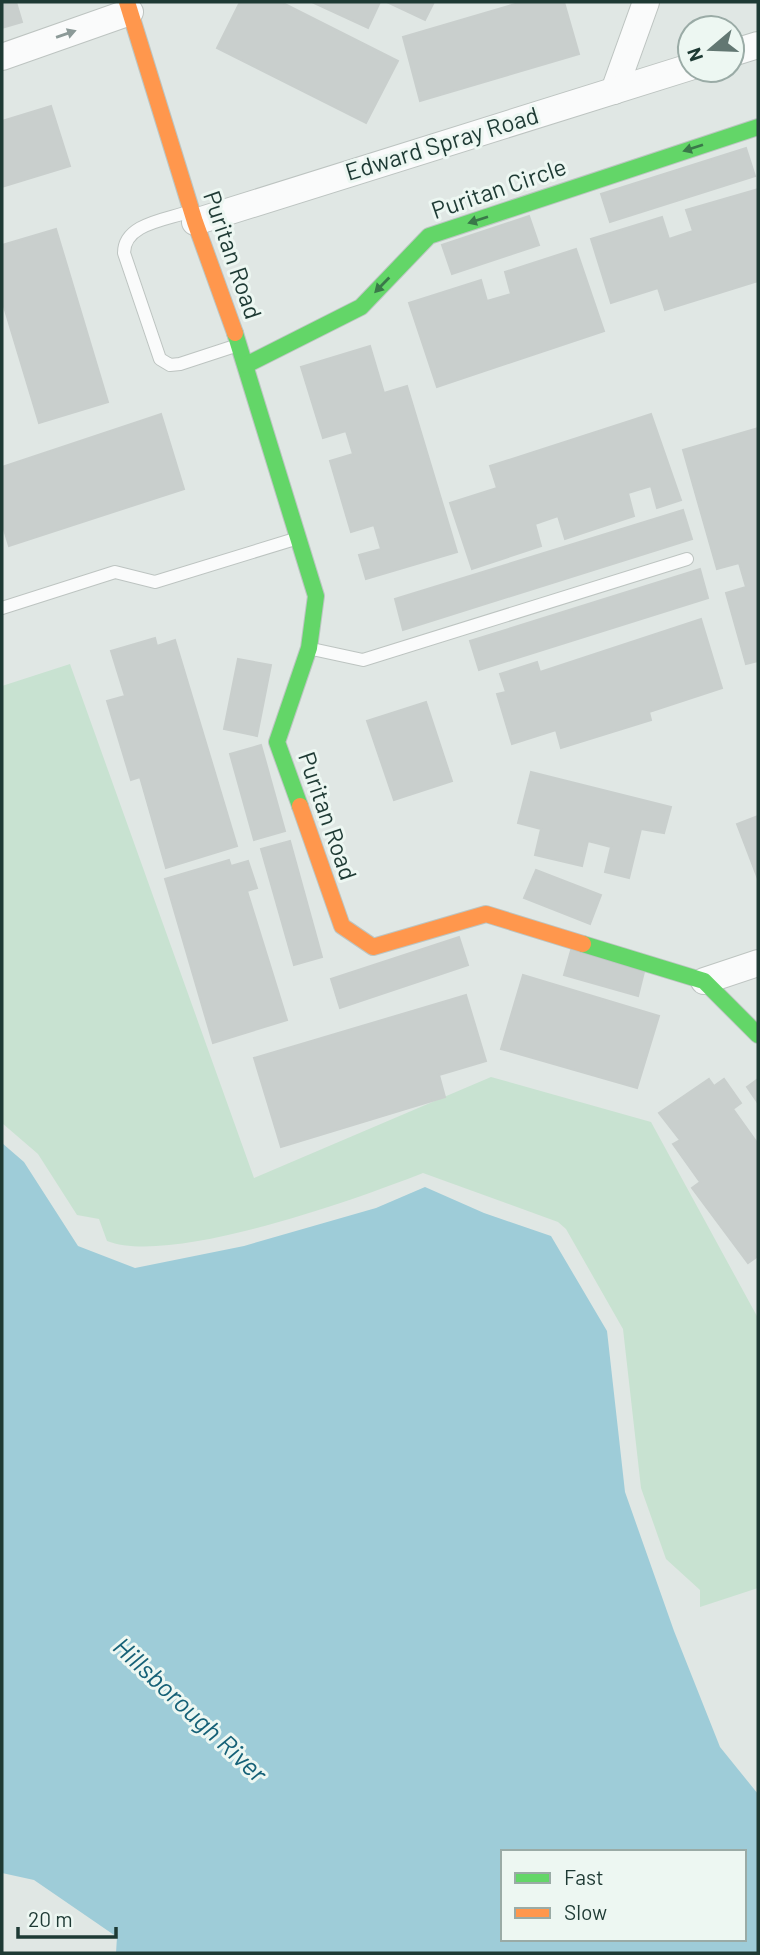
<svg xmlns="http://www.w3.org/2000/svg" width="760" height="1955" font-family="Barlow,sans-serif">
	<style>
		.green { fill: #c8e2d1 }
		.water { fill: #9eccd8; fill-rule: evenodd }
		.building { fill: #c9cfcd; stroke: #c9cfcd; stroke-width: 2 }
		.lines { fill: none; stroke-linecap: round; stroke-linejoin: round }
		.lane-casing { stroke: #bdc4c1; stroke-width: 14 }
		.street-casing { stroke: #bdc4c1; stroke-width: 28 }
		.fast-casing { stroke: #bcc5c2; stroke-width: 18 }
		.slow-casing { stroke: #bcc5c2; stroke-width: 18 }
		.lane { stroke: #fafbfb; stroke-width: 12 }
		.street { stroke: #fafbfb; stroke-width: 26 }
		.fast { stroke: #63d668; stroke-width: 16 }
		.slow { stroke: #ff974d; stroke-width: 16 }
		.oneway { fill: #8c9a98 }
		.oneway2 { fill: #3a7849 }
		.labels { text-anchor: middle; stroke-width: 6; stroke-linejoin: round; paint-order: stroke }
		.street-label { font-size: 24px; fill: #1e3a34; stroke: #edf7f2 }
		.water-label { font-size: 26px; font-style: italic; fill: #166177; stroke: #edf7f2 }
	</style>
	<rect width="100%" height="100%" fill="#e0e7e4"/>
	<path class="green" d="M70 664 254 1178 491 1077 651 1122 758 1318V1588L700 1607V1590L666 1559 641 1488 623 1329 566 1229 558 1222 423 1173C357 1199 171 1266 107 1241L99 1219 77 1215 38 1154 2 1123V686Z"/>
	<path class="water" d="M2 1143 24 1162 78 1246 135 1268 244 1246 376 1208 425 1187 484 1213 551 1236 607 1331 625 1492 674 1631 720 1747 758 1794V1953H116L117 1937 34 1880 2 1873ZM503 1852H744V1939H503Z"/>
	<g class="building">
		<path d="M2 2H16L22 22 2 28Z"/>
		<path d="M240 2H281L398 61 366 123 217 48Z"/>
		<path d="M312 2H380L368 28Z"/>
		<path d="M387 2H434L425 20Z"/>
		<path d="M522 2H564L579 54 420 101 403 37Z"/>
		<path d="M51 106 70 166 2 187V121Z"/>
		<path d="M746 148 755 176 610 222 601 194Z"/>
		<path d="M758 189V281L665 310 658 288 611 303 591 239 662 217 669 239 693 231 686 210Z"/>
		<path d="M529 216 539 245 452 274 442 245Z"/>
		<path d="M56 229 108 402 39 423 2 300V245Z"/>
		<path d="M576 249 604 331 437 387 409 303 481 280 487 301 511 294 505 272Z"/>
		<path d="M370 346 384 393 407 386 457 552 366 579 359 555 381 549 374 525 351 532 330 461 353 454 346 431 323 438 301 367Z"/>
		<path d="M161 414 184 489 9 546 2 523V467Z"/>
		<path d="M651 414 681 500 657 508 651 486 628 493 634 516 565 539 558 516 535 524 541 546 472 569 450 503 497 488 490 466Z"/>
		<path d="M758 428V661L746 664 726 593 746 587 739 563 717 569 683 450Z"/>
		<path d="M683 510 692 539 403 630 395 599Z"/>
		<path d="M700 569 708 598 479 670 470 641Z"/>
		<path d="M701 619 722 688 649 712 651 720 561 748 556 730 512 744 497 694 506 692 500 674 537 662 540 672Z"/>
		<path d="M155 638 157 646 175 640 237 846 166 868 140 777 131 780 107 701 125 696 111 651Z"/>
		<path d="M238 659 271 665 257 736 224 729Z"/>
		<path d="M426 702 452 781 394 800 367 721Z"/>
		<path d="M261 745 285 831 254 840 230 754Z"/>
		<path d="M531 772 671 807 664 833 641 829 629 878 605 872 611 847 588 841 582 866 535 855 541 829 518 823Z"/>
		<path d="M758 816V879L737 824Z"/>
		<path d="M290 841 322 957 294 965 261 849Z"/>
		<path d="M229 860 231 866 248 861 257 888 247 891 287 1020 213 1043 165 879Z"/>
		<path d="M536 870 601 895 590 924 524 898Z"/>
		<path d="M459 937 468 965 340 1008 331 979Z"/>
		<path d="M572 947 645 968 638 996 564 975Z"/>
		<path d="M523 975 659 1016 637 1088 501 1049Z"/>
		<path d="M466 995 486 1061 439 1075 445 1097 281 1147 254 1058Z"/>
		<path d="M709 1079 714 1086 724 1079 741 1103 733 1109 758 1144V1256L748 1263 692 1188 700 1182 673 1144 680 1140 659 1113Z"/>
		<path d="M758 1079V1103L747 1087Z"/>
	</g>
	<g class="lines">
		<defs>
			<g id="lane">
				<path d="M188 212C165 220 124 224 124 253L160 359 170 365 180 364 235 346"/>
				<path d="M2 608 115 572 155 582 295 539"/>
				<path d="M312 649 363 660 687 559"/>
			</g>
			<g id="street">
				<path d="M732 53 758 45"/>
				<path d="M2 57 130 12"/>
				<path d="M614 91 646 2"/>
				<path d="M195 222 690 67"/>
				<path d="M704 981 758 963"/>
			</g>
			<g id="fast">
				<path d="M235 333 316 596 309 648 277 742 300 806"/>
				<path d="M246 365 361 307 429 236 758 127"/>
				<path d="M583 944 704 981 758 1035"/>
			</g>
			<g id="slow">
				<path d="M127 2 195 222 235 333"/>
				<path d="M300 806 342 926 373 947 486 914 583 944"/>
			</g>
		</defs>
		<use href="#lane" class="lane-casing"/>
		<use href="#street" class="street-casing"/>
		<use href="#fast" class="fast-casing"/>
		<use href="#slow" class="slow-casing"/>
		<use href="#lane" class="lane"/>
		<use href="#street" class="street"/>
		<use href="#fast" class="fast"/>
		<use href="#slow" class="slow"/>
	</g>
	<defs><path id="oneway-solid" d="M-6-.8H1V-3.2L6.5 0L1 3.2V.8H-6Z" transform="scale(1.75)"/></defs>
	<use class="oneway" href="#oneway-solid" transform="translate(66 34) rotate(-19)"/>
	<g class="oneway2">
		<use href="#oneway-solid" transform="translate(693 148) rotate(162)"/>
		<use href="#oneway-solid" transform="translate(478 220) rotate(162)"/>
		<use href="#oneway-solid" transform="translate(382 285) rotate(134)"/>
	</g>
	<g class="labels">
		<g class="street-label">
			<text transform="translate(442 144) rotate(-17)" y="8">Edward Spray Road</text>
			<text transform="translate(499 189) rotate(-19)" y="8">Puritan Circle</text>
			<text transform="translate(232 255) rotate(71)" y="8">Puritan Road</text>
			<text transform="translate(327 816) rotate(71)" y="8">Puritan Road</text>
		</g>
		<g class="water-label">
			<text transform="translate(190 1710) rotate(43)" y="9">Hillsborough River</text>
		</g>
	</g>
	<rect width="760" height="1955" fill="none" stroke="#1e3a34" stroke-width="7"/>
	<rect x="501" y="1850" width="245" height="91" fill="#edf7f2" stroke="#9aaba6" stroke-width="2"/>
	<rect x="515" y="1873" width="35" height="10" fill="#63d668" stroke="#9aaba6" stroke-width="2"/>
	<text x="564" y="1885" font-size="21" fill="#1e3a34">Fast</text>
	<rect x="515" y="1908" width="35" height="10" fill="#ff974d" stroke="#9aaba6" stroke-width="2"/>
	<text x="564" y="1920" font-size="21" fill="#1e3a34">Slow</text>
	<g transform="translate(711 49) rotate(251)"><circle r="33" fill="#edf7f2" stroke="#9aaba6" stroke-width="2"/>
	<path d="M0-5L12 26L0 18L-12 26Z" fill="#627772"/>
	<text y="-10" font-size="19" font-weight="bold" text-anchor="middle" fill="#1e3a34">N</text>
	</g>
	<path d="M18 1927v10h98v-10" fill="none" stroke="#1e3a34" stroke-width="3.5"/>
	<text x="28" y="1927" font-size="21" fill="#1e3a34" stroke="#edf7f2" stroke-width="5" paint-order="stroke">20 m</text>
</svg>
